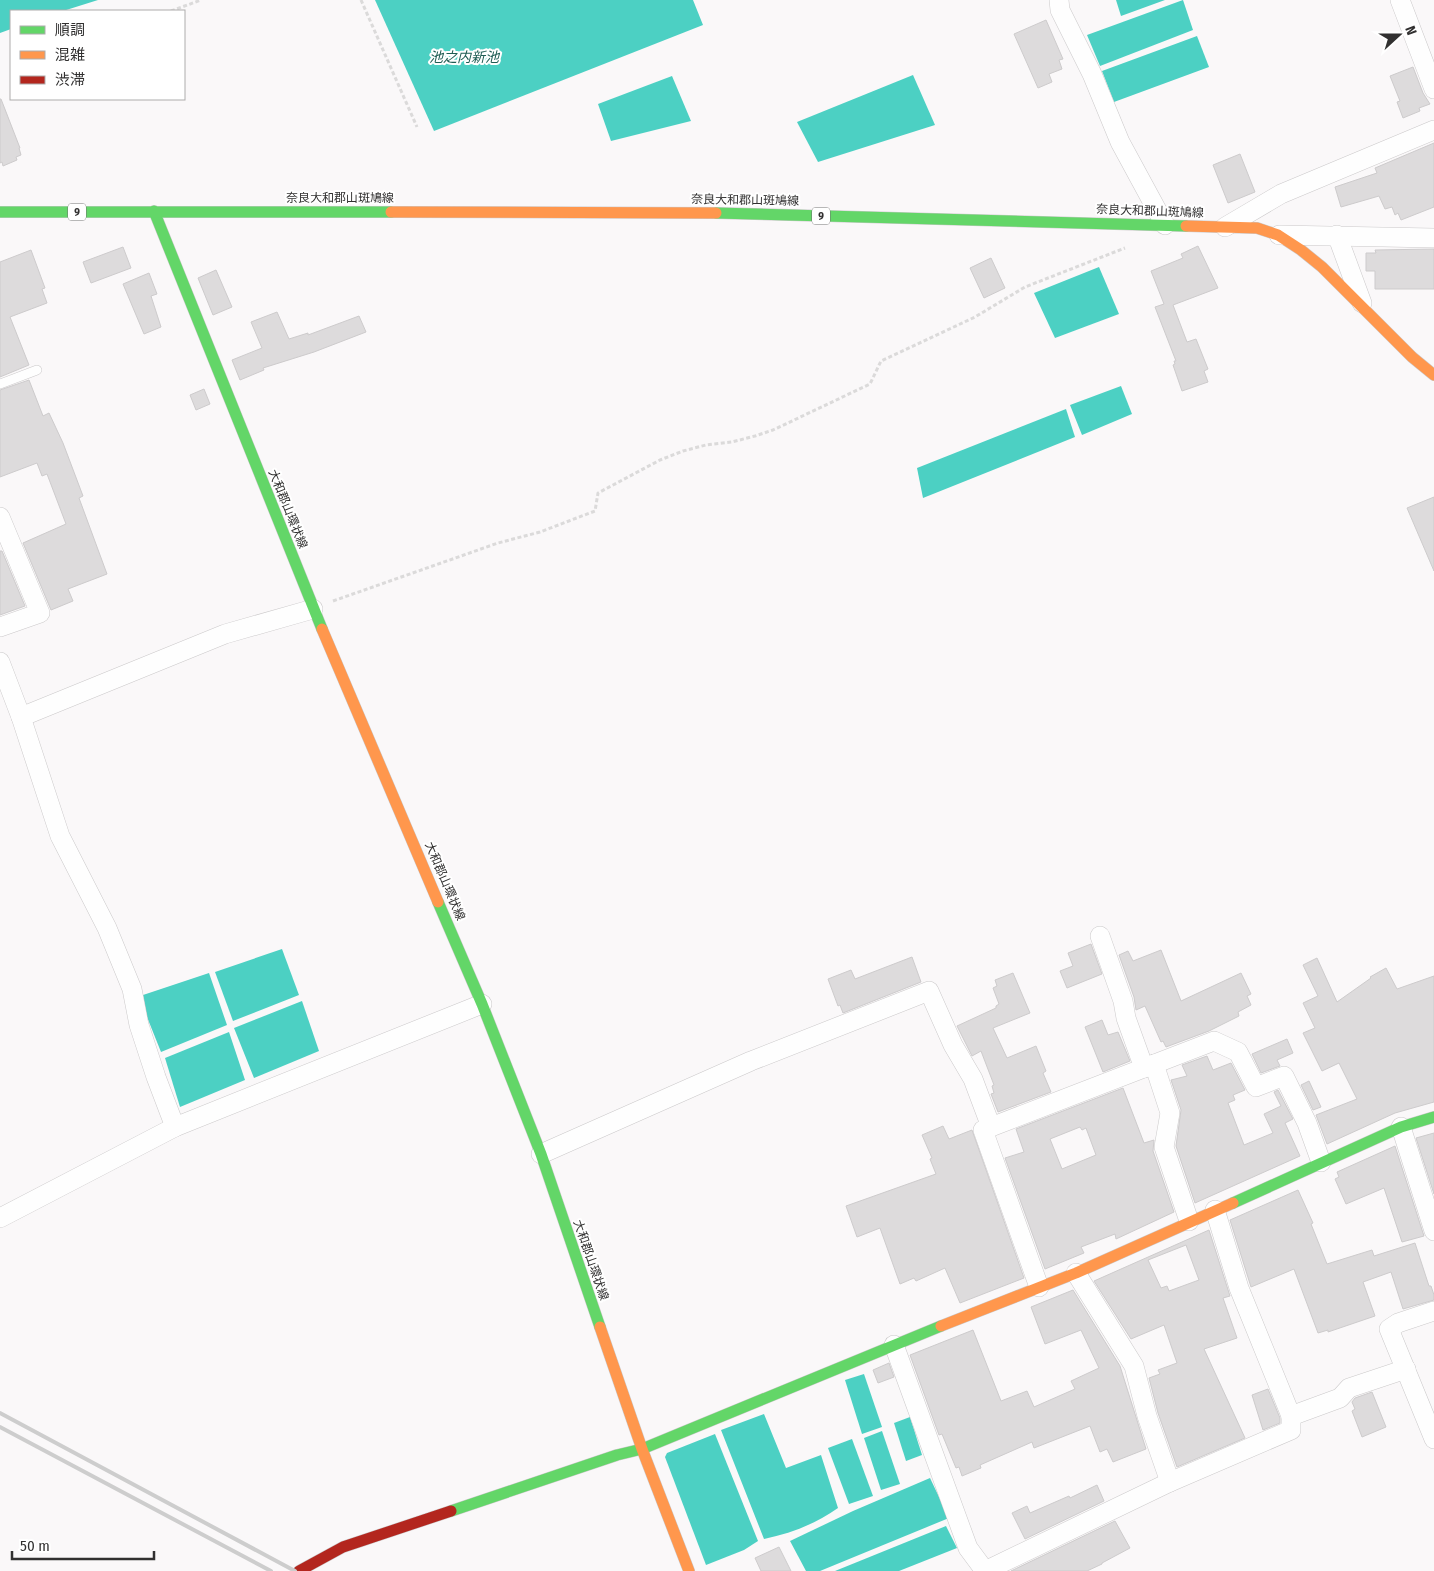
<svg xmlns="http://www.w3.org/2000/svg" width="1434" height="1571" font-family="'Fira Sans Condensed','Noto Sans JP',sans-serif">
	<style>
		.water { fill: #4cd0c3 }
		.building { fill: #dddbdc; stroke: #cdcbcc; fill-rule: evenodd }
		.lines { fill: none; stroke-linecap: round; stroke-linejoin: round }
		.lane-casing { stroke: #cbc9ca; stroke-width: 10 }
		.street-casing { stroke: #cbc9ca; stroke-width: 20 }
		.fast-casing { stroke: #cbc9ca; stroke-width: 12 }
		.slow-casing { stroke: #cbc9ca; stroke-width: 12 }
		.jam-casing { stroke: #cbc9ca; stroke-width: 12 }
		.path { stroke: #dbdada; stroke-width: 3; stroke-dasharray: 4 2.5; stroke-linecap: butt }
		.lane { stroke: #fefefe; stroke-width: 9 }
		.street { stroke: #fefefe; stroke-width: 19 }
		.fast { stroke: #63d668; stroke-width: 11 }
		.slow { stroke: #ff974d; stroke-width: 11 }
		.jam { stroke: #b3261e; stroke-width: 11 }
		.rail { stroke: #cdcdcd; stroke-width: 4 }
		.labels { text-anchor: middle; stroke-width: 4; stroke-linejoin: round; paint-order: stroke }
		.shield { fill: #fff; stroke: #6f6e6e; stroke-width: 1 }
		.shield-label { font-size: 11px; font-weight: bold; fill: #313030 }
		.street-label { font-size: 12px; fill: #313030; stroke: #fff }
		.water-label { font-size: 14px; font-style: italic; fill: #1f5c53; stroke: #fff }
	</style>
	<rect width="100%" height="100%" fill="#faf8f9"/>
	<g class="water">
		<path d="M0 0H98L63 11H11V29L0 33Z"/>
		<path d="M375 0H693L703 25 434 131Z"/>
		<path d="M1116 0H1165L1121 16Z"/>
		<path d="M1183 0 1193 30 1100 66 1087 35Z"/>
		<path d="M1197 36 1209 67 1114 102 1102 71Z"/>
		<path d="M913 75 935 125 818 162 797 122Z"/>
		<path d="M672 76 691 121 611 141 598 104Z"/>
		<path d="M1099 267 1119 314 1055 338 1034 293Z"/>
		<path d="M1121 386 1132 414 1082 435 1070 405Z"/>
		<path d="M1066 409 1075 437 923 498 917 468Z"/>
		<path d="M282 949 299 995 233 1021 215 972Z"/>
		<path d="M209 973 227 1025 161 1052 147 1017 143 995Z"/>
		<path d="M302 1001 319 1051 254 1078 234 1028Z"/>
		<path d="M229 1032 245 1080 180 1107 165 1058Z"/>
		<path d="M864 1374 882 1427 862 1434 845 1380Z"/>
		<path d="M764 1414 786 1468 821 1455 838 1508C815 1524 792 1533 764 1539L721 1430Z"/>
		<path d="M910 1417 922 1455 906 1461 894 1423Z"/>
		<path d="M882 1431 900 1484 881 1490 864 1438Z"/>
		<path d="M715 1434 758 1541 744 1550 706 1565 665 1457 667 1453Z"/>
		<path d="M852 1439 873 1496 849 1504 828 1448Z"/>
		<path d="M930 1478 949 1518 820 1571H806L790 1541 853 1511Z"/>
		<path d="M946 1526 957 1548 899 1571H835Z"/>
	</g>
	<g class="building">
		<path d="M1046 20 1063 59 1059 60 1062 69 1049 74 1052 82 1038 88 1014 34Z"/>
		<path d="M1413 67 1423 93 1430 104 1419 108 1420 111 1403 118 1397 102 1400 101 1390 76Z"/>
		<path d="M0 99H1L20 148H19L21 155 16 157 17 160 3 166 2 162 0 163Z"/>
		<path d="M1434 143V207L1401 220 1398 213 1395 215 1392 207 1385 209 1379 196 1341 207 1335 187 1377 173 1375 168Z"/>
		<path d="M1240 154 1255 192 1228 203 1213 165Z"/>
		<path d="M1198 246 1218 288 1173 305 1187 342 1196 339 1208 369 1204 371 1208 382 1182 391 1173 365 1175 364 1174 361H1176L1155 307 1164 304 1151 271 1183 258 1181 254Z"/>
		<path d="M123 247 131 268 91 283 83 262Z"/>
		<path d="M1434 249V289H1375V271H1366V253H1376L1375 250Z"/>
		<path d="M31 250 45 288 42 289 47 303 10 317 29 365 0 377V262Z"/>
		<path d="M991 258 1005 288 984 298 970 268Z"/>
		<path d="M216 270 232 307 213 315 198 278Z"/>
		<path d="M149 273 157 294 151 296 161 327 144 334 123 284Z"/>
		<path d="M277 312 289 339 308 333V335L359 316 366 332 314 352 263 368 264 370 240 380 232 360 262 348 251 322Z"/>
		<path d="M29 380 43 416 49 413 63 443 83 496 79 498 107 574 68 589 73 601 51 610 23 543 66 524 47 474 42 476 37 463 0 477V390Z"/>
		<path d="M204 389 210 404 196 410 190 395Z"/>
		<path d="M1434 497V571L1407 508Z"/>
		<path d="M0 551H2L25 606 0 615Z"/>
		<path d="M1091 944 1102 974 1067 988 1060 971 1073 966 1068 953Z"/>
		<path d="M1161 950 1181 1001 1241 973 1251 994 1247 996 1251 1005 1238 1012 1239 1016 1209 1031 1166 1047 1163 1041 1161 1042 1145 1006 1136 1010 1134 997 1119 955 1128 951 1133 961Z"/>
		<path d="M912 957 921 982 843 1013 840 1005 838 1006 828 979 851 970 855 979Z"/>
		<path d="M1317 958 1337 1002 1371 978 1370 977 1386 968 1397 989 1434 976V1102L1395 1113 1327 1144 1316 1115 1357 1099 1339 1063 1322 1071 1303 1033 1315 1028 1303 1003 1318 996 1303 965Z"/>
		<path d="M1013 973 1030 1013 993 1028 1007 1058 1036 1046 1046 1071 1043 1073 1051 1092 998 1112 991 1094 994 1093 992 1086 994 1085 981 1051 972 1056 957 1026 996 1008V1006L999 1004 993 988 997 986 995 980Z"/>
		<path d="M1102 1020 1108 1035 1118 1032 1130 1061 1103 1072 1085 1027Z"/>
		<path d="M1287 1039 1293 1053 1277 1060 1280 1066 1261 1073 1252 1054Z"/>
		<path d="M1207 1056 1213 1070 1231 1063 1245 1090 1233 1095 1235 1100 1228 1103 1244 1145 1273 1133 1264 1114 1281 1106 1274 1092 1278 1090 1293 1119 1285 1123 1300 1156 1195 1203 1176 1146 1181 1110 1171 1080 1187 1076 1182 1065Z"/>
		<path d="M1309 1081 1321 1107 1313 1110 1301 1085Z"/>
		<path d="M1123 1088 1144 1143 1154 1140 1153 1151 1174 1212 1116 1239 1115 1234 1081 1247 1084 1253 1045 1269 1005 1158 1024 1152 1016 1129ZM1080 1127 1082 1130 1086 1128 1096 1155 1062 1169 1050 1139Z"/>
		<path d="M943 1126 949 1139 972 1130 1024 1278 960 1303 945 1268 916 1281 914 1278 900 1284 880 1228 857 1237 846 1206 936 1174 930 1159 932 1158 922 1135Z"/>
		<path d="M1434 1133V1194L1416 1138Z"/>
		<path d="M1395 1146 1424 1236 1402 1242 1384 1188 1346 1204 1335 1179 1339 1177 1337 1172Z"/>
		<path d="M1298 1190 1313 1223 1311 1224 1327 1264 1372 1250 1374 1256 1415 1243 1429 1286H1431L1434 1295V1300L1403 1309 1391 1272 1363 1282 1375 1316 1328 1332V1330L1318 1333 1294 1269 1251 1287 1230 1220Z"/>
		<path d="M1209 1230 1230 1296 1223 1298 1237 1338 1204 1349 1245 1438 1177 1467 1158 1413 1149 1378 1160 1374 1158 1370 1177 1363 1164 1325 1131 1339 1094 1281ZM1186 1245 1199 1280 1169 1291 1167 1286 1161 1288 1148 1260Z"/>
		<path d="M1073 1290 1120 1366 1146 1449 1113 1462 1107 1449 1100 1452 1090 1426 1034 1448 1032 1442 980 1465 981 1468 962 1476 959 1467 956 1468 942 1434 939 1435 910 1355 973 1330 1001 1401 1027 1391 1034 1407 1075 1389 1071 1381 1099 1368 1081 1330 1045 1344 1031 1307Z"/>
		<path d="M889 1363 894 1377 878 1383 873 1370Z"/>
		<path d="M1268 1389 1280 1418V1423L1263 1430 1252 1395Z"/>
		<path d="M1372 1392 1386 1427 1362 1437 1352 1411 1355 1409 1352 1402 1355 1398Z"/>
		<path d="M1097 1485 1104 1501 1025 1539 1012 1513 1027 1506 1030 1513 1069 1496 1070 1498Z"/>
		<path d="M1115 1521 1130 1548 1102 1563V1564L1087 1571H1011Z"/>
		<path d="M779 1547 791 1571H761L755 1558Z"/>
	</g>
	<g class="lines">
		<defs>
			<path id="lane" d="M0 384 37 370"/>
			<g id="street">
				<path d="M1059 0 1060 10 1092 74 1120 142 1165 225"/>
				<path d="M1400 0 1434 89"/>
				<path d="M1225 227 1281 194 1434 130"/>
				<path d="M1279 235 1434 238"/>
				<path d="M1337 235 1362 303"/>
				<path d="M0 517 40 613 0 627"/>
				<path d="M0 662 21 717 60 836 107 928 132 989 139 1025 156 1077 175 1127"/>
				<path d="M21 717 225 634 313 609"/>
				<path d="M1100 936 1123 1001 1126 1018 1144 1068"/>
				<path d="M1154 1064 1170 1113 1164 1147 1189 1221"/>
				<path d="M991 1127 983 1130 1039 1287"/>
				<path d="M1401 1127 1434 1231"/>
				<path d="M541 1154 751 1061 929 991 953 1045 973 1079 991 1127 1214 1041 1238 1052 1256 1087 1284 1076 1307 1123 1321 1162"/>
				<path d="M1215 1210 1239 1288 1291 1416"/>
				<path d="M0 1218 175 1127 482 1004"/>
				<path d="M1076 1273 1134 1366 1147 1416 1170 1482"/>
				<path d="M1434 1311 1398 1323 1389 1329 1434 1439"/>
				<path d="M894 1345 968 1548 985 1571"/>
				<path d="M985 1571 1170 1482 1291 1430V1416L1340 1398 1349 1388 1406 1369"/>
			</g>
			<g id="fast">
				<path d="M154 211 322 629"/>
				<path d="M0 212H391"/>
				<path d="M716 213 1186 226"/>
				<path d="M438 902 482 1004 541 1154 600 1327"/>
				<path d="M1233 1203 1401 1127 1434 1117"/>
				<path d="M451 1511 617 1455 642 1449 941 1326"/>
			</g>
			<g id="slow">
				<path d="M391 212 716 213"/>
				<path d="M1186 226 1257 228 1278 235 1301 250 1322 267 1412 357 1434 375"/>
				<path d="M322 629 438 902"/>
				<path d="M941 1326 1076 1273 1233 1203"/>
				<path d="M600 1327 642 1449 689 1571"/>
			</g>
			<path id="jam" d="M299 1571 343 1547 451 1511"/>
		</defs>
		<use href="#lane" class="lane-casing"/>
		<use href="#street" class="street-casing"/>
		<use href="#fast" class="fast-casing"/>
		<use href="#slow" class="slow-casing"/>
		<use href="#jam" class="jam-casing"/>
		<g class="path">
			<path d="M361 0 417 127"/>
			<path d="M171 11 201 0"/>
			<path d="M333 601 498 543 540 532 595 511 598 493 660 460 683 451 706 445 732 442 755 436 773 430 870 384 881 361 975 317 1025 287 1125 248"/>
		</g>
		<use href="#lane" class="lane"/>
		<use href="#street" class="street"/>
		<use href="#fast" class="fast"/>
		<use href="#slow" class="slow"/>
		<use href="#jam" class="jam"/>
		<g class="rail">
			<path d="M0 1413 295 1571"/>
			<path d="M0 1427 271 1571"/>
		</g>
	</g>
	<g class="labels">
		<g class="shield">
			<rect x="68" y="203.5" width="18" height="17" rx="4"/>
			<rect x="812" y="207.5" width="18" height="17" rx="4"/>
		</g>
		<g class="shield-label">
			<text x="77" y="216">9</text>
			<text x="821" y="220">9</text>
		</g>
		<g class="street-label">
			<text x="340" y="202">奈良大和郡山斑鳩線</text>
			<text transform="translate(745 200) rotate(1)" y="4">奈良大和郡山斑鳩線</text>
			<text transform="translate(1150 211) rotate(2)" y="4">奈良大和郡山斑鳩線</text>
			<text transform="translate(288 509) rotate(68)" y="4">大和郡山環状線</text>
			<text transform="translate(445 881) rotate(67)" y="4">大和郡山環状線</text>
			<text transform="translate(591 1260) rotate(71)" y="4">大和郡山環状線</text>
		</g>
		<g class="water-label">
			<text x="464" y="62">池之内新池</text>
		</g>
	</g>
	<rect x="10" y="10" width="175" height="90" fill="#ffffff" stroke="#adacac"/>
	<rect x="20" y="26" width="25" height="8" fill="#63d668" stroke="#adacac"/>
	<text x="55" y="35" font-size="15" fill="#313030">順調</text>
	<rect x="20" y="51" width="25" height="8" fill="#ff974d" stroke="#adacac"/>
	<text x="55" y="60" font-size="15" fill="#313030">混雑</text>
	<rect x="20" y="76" width="25" height="8" fill="#b3261e" stroke="#adacac"/>
	<text x="55" y="85" font-size="15" fill="#313030">渋滞</text>
	<g transform="translate(1399 35) rotate(69)" stroke="#ffffff" stroke-width="4" paint-order="stroke">
	<path d="M0-4L9 19L0 12L-9 19Z" fill="#313030"/>
	<text y="-8" font-size="14" font-weight="bold" text-anchor="middle" fill="#313030">N</text>
	</g>
	<path d="M12 1551v8h142v-8" fill="none" stroke="#313030" stroke-width="2.5"/>
	<text x="20" y="1551" font-size="15" fill="#313030" stroke="#ffffff" stroke-width="4" paint-order="stroke">50 m</text>
</svg>
